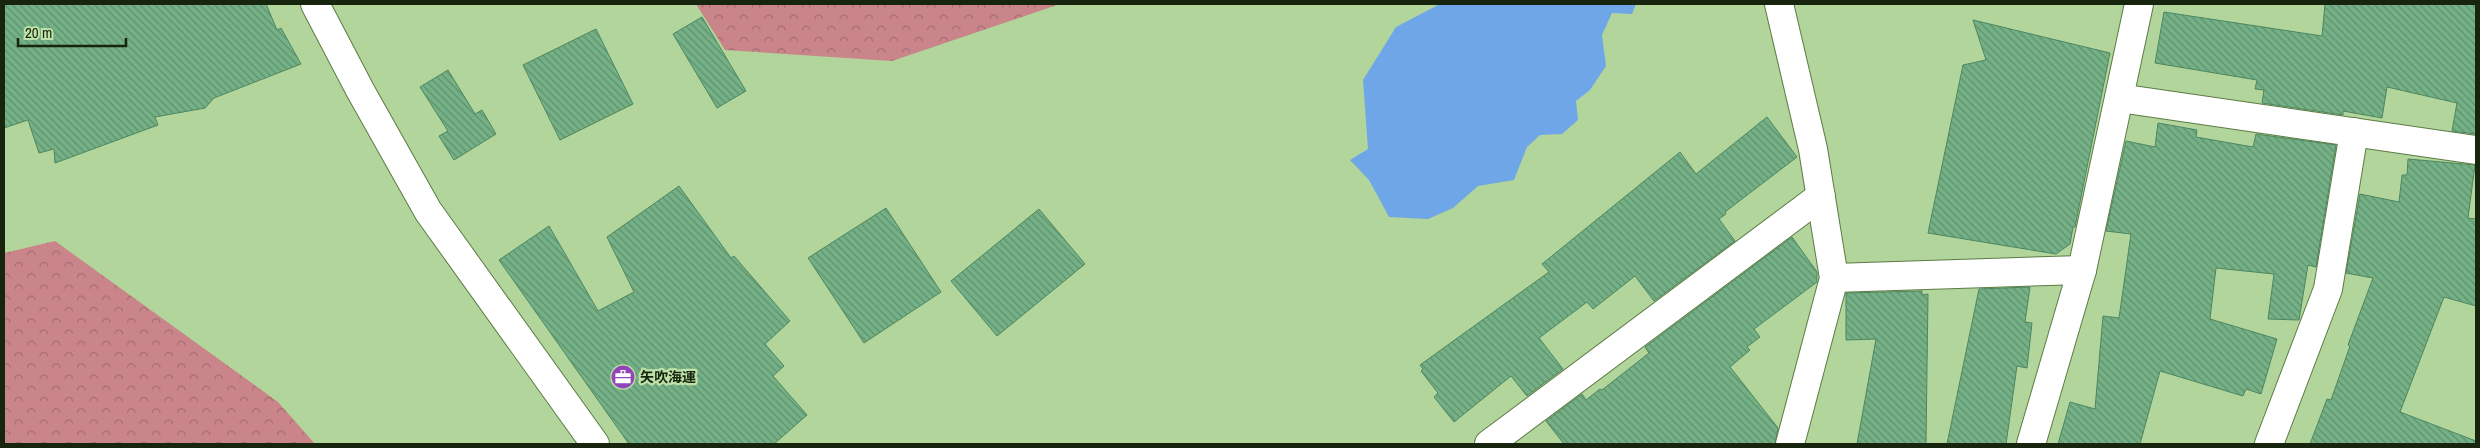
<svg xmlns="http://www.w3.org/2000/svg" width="2480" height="448" font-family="'Archivo Narrow','Noto Sans JP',sans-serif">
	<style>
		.forest { fill: url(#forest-crowns) }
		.water { fill: #6fa6e7 }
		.building { fill: url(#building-back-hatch); stroke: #4d8760 }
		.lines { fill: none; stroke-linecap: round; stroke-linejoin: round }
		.minor-casing { stroke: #5c7b45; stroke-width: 30 }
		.minor { stroke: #fff; stroke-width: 28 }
		.labels { text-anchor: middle; stroke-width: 4.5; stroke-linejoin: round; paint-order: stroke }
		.poi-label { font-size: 14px; font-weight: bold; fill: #17240e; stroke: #bfe2a8; text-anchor: start }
	</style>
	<defs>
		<pattern id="forest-crowns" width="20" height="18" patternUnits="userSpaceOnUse" patternTransform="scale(1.25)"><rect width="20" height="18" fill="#ca858b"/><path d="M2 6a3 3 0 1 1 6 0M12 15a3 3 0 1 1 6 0" fill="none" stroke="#a36d70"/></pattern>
		<pattern id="building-back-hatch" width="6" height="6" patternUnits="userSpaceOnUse" patternTransform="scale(1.25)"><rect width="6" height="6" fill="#75b187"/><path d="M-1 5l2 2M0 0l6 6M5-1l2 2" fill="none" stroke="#5f906d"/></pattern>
	</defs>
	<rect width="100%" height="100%" fill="#b2d59b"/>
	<g class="forest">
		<path d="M696 4H1060L892 61 725 50Z"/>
		<path d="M55 241 278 402 315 444H4V253Z"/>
	</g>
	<path class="water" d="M1440 4H1636L1632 14 1612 13 1602 35 1606 66 1590 90 1576 101 1578 120 1562 134 1540 135 1527 147 1514 180 1478 186 1453 208 1428 219 1389 217 1369 180 1350 160 1368 149 1363 80 1396 27Z"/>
	<g class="building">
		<path d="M4 4H266L277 30 281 28 301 64 214 98 205 108 155 117 158 125 55 163 54 149 39 153 28 120 4 128Z"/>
		<path d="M2325 4H2476V134L2452 131 2457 103 2387 87 2382 118 2343 111V115L2262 103 2264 90 2255 89 2257 80 2155 63 2164 12 2322 36Z"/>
		<path d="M702 17 746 91 717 108 673 34Z"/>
		<path d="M1973 20 2110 53 2075 227H2073L2070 244 2056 254 1928 233 1963 65 1986 60Z"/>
		<path d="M596 29 633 104 560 140 523 65Z"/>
		<path d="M448 70 475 114 482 110 496 134 454 160 439 136 448 131 420 87Z"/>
		<path d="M1767 117 1797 157 1725 212 1726 214 1719 219 1735 241 1654 301 1635 276 1593 309 1587 302 1539 338 1563 369 1527 396 1511 376 1454 422 1434 397 1438 393 1421 371 1423 369 1420 365 1549 272 1542 264 1680 152 1696 174Z"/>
		<path d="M2158 123 2197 130 2196 137 2253 147 2256 134 2336 145 2316 267 2308 265 2299 320 2268 319 2274 274 2216 268 2210 319 2277 339 2261 394 2246 389 2243 396 2160 371 2140 444H2058L2070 402 2095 409 2103 316 2119 318 2131 234 2106 231 2126 141 2155 147Z"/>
		<path d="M2408 159 2475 165 2468 218 2476 219V306L2444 297 2400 412 2476 441V444H2310L2327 399 2331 400 2350 346 2348 345 2373 278 2346 273 2360 194 2399 202 2402 175H2407Z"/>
		<path d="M679 186 731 258 734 256 790 321 765 344 784 366 773 376 807 415 774 444H629L499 260 549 226 598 311 634 292 607 237Z"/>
		<path d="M886 208 941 292 864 343 808 258Z"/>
		<path d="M1039 209 1085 264 997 336 951 281Z"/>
		<path d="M1792 237 1817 272V282L1754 329 1760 337 1747 347 1750 350 1730 367 1778 428 1775 444H1564L1546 421 1582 394 1586 400 1600 389 1602 390 1649 353 1645 347Z"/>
		<path d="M2030 287 2025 322 2032 323 2027 368 2017 366 2006 444H1947L1979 289Z"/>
		<path d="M1922 291V295L1928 294 1926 444H1857L1876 339 1846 340V293Z"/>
	</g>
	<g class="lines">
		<defs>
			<g id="minor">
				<path d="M315 4 360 90 428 211 595 444"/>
				<path d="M1779 4 1813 149 1834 278 1790 444"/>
				<path d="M2119 98 2476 150"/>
				<path d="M1834 278 2082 270"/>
				<path d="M1489 444 1821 196"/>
				<path d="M2031 444 2082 270 2139 4"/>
				<path d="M2269 444 2328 289 2354 132"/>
			</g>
		</defs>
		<use href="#minor" class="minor-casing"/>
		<use href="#minor" class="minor"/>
	</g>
	<defs>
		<symbol id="office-disc" viewBox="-11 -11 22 22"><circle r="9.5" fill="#9245b6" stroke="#bfe2a8"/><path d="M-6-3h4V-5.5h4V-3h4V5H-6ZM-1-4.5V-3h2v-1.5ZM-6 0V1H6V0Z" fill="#fff"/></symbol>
	</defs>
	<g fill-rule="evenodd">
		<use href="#office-disc" x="609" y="363" width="28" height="28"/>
	</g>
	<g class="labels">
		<g class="poi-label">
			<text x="640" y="382">矢吹海運</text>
		</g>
	</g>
	<rect width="2480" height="448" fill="none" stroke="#17240e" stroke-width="10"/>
	<path d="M18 38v8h108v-8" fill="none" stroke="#17240e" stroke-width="2.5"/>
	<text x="25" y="38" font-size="15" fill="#17240e" stroke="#bfe2a8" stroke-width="4" paint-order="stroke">20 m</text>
</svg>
